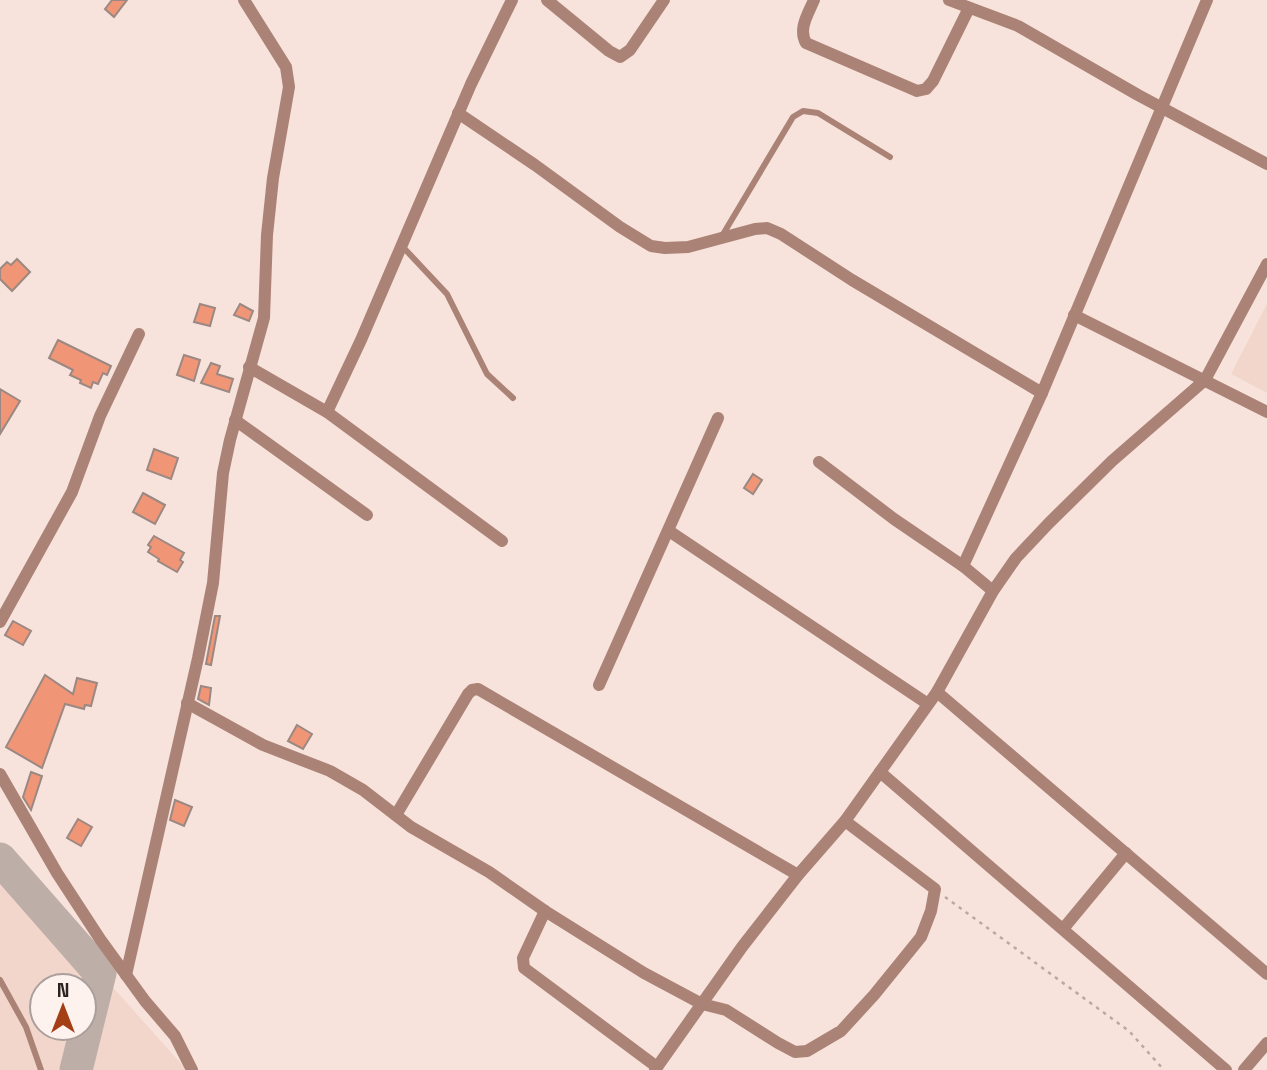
<svg xmlns="http://www.w3.org/2000/svg" width="1267" height="1070" font-family="'Space Grotesk',sans-serif">
	<style>
		.built { fill: #f2d6cc; fill-rule: evenodd }
		.lines { fill: none; stroke-linecap: round; stroke-linejoin: round }
		.taxiway { stroke: #beaea8; stroke-width: 33 }
		.building { fill: #f09676; stroke: #9b8882; stroke-width: 2 }
		.path { stroke: #b9a9a3; stroke-width: 2.5; stroke-dasharray: 3.5 5; stroke-linecap: butt }
		.service { stroke: #ab8376; stroke-width: 6 }
		.minor { stroke: #ab8376; stroke-width: 12 }
	</style>
	<rect width="100%" height="100%" fill="#f7e3dc"/>
	<g class="built">
		<path d="M1267 304V393L1231 374Z"/>
		<path d="M0 856 102 970 100 973 184 1067V1070H0ZM42 986H84V1028H42Z"/>
	</g>
	<g class="lines">
		<path class="taxiway" d="M0 859 100 973 76 1070"/>
	</g>
	<g class="building">
		<path d="M112 0H127L114 17 105 9Z"/>
		<path d="M17 259 30 272 12 291 0 279V269L7 262 11 265Z"/>
		<path d="M200 304 215 308 210 326 194 322Z"/>
		<path d="M240 304 253 311 249 321 234 315Z"/>
		<path d="M58 340 111 366 107 375 103 373 98 384 93 382 91 388 80 383 81 380 70 375 73 370 49 358Z"/>
		<path d="M184 355 200 360 194 381 177 375Z"/>
		<path d="M211 363 220 366 217 374 233 379 229 392 201 383Z"/>
		<path d="M0 389 20 401 0 434Z"/>
		<path d="M154 449 178 458 171 479 147 470Z"/>
		<path d="M753 474 762 480 753 494 744 488Z"/>
		<path d="M143 493 165 505 155 524 133 512Z"/>
		<path d="M154 536 184 553 180 560 183 562 177 572 158 561 159 559 148 552 151 547 148 545Z"/>
		<path d="M215 616H220L211 665 206 664Z"/>
		<path d="M13 621 31 631 23 645 5 635Z"/>
		<path d="M45 675 73 694 77 678 97 683 91 706 85 705 84 709 65 704 42 768 6 747Z"/>
		<path d="M201 686 211 688 209 705 198 699Z"/>
		<path d="M297 725 312 734 303 749 288 741Z"/>
		<path d="M31 772 42 776 31 810 23 797Z"/>
		<path d="M175 800 192 807 184 826 170 820Z"/>
		<path d="M78 819 92 827 81 846 67 838Z"/>
	</g>
	<g class="lines">
		<path class="path" d="M945 897 1129 1031 1164 1070"/>
		<g class="service">
			<path d="M722 236 793 117 803 111 818 113 890 157"/>
			<path d="M402 246 447 294 487 374 513 398"/>
			<path d="M0 980 26 1027 41 1070"/>
		</g>
		<g class="minor">
			<path d="M547 0 609 51 620 57 630 50 664 0"/>
			<path d="M814 0C808 14 798 29 806 43L917 91 926 89 933 81 969 8"/>
			<path d="M949 0 1018 26 1138 95 1267 164"/>
			<path d="M458 113 535 165 620 227 651 246 665 248 688 247 755 229 767 228 781 234 852 280 1042 393"/>
			<path d="M1074 315 1267 412"/>
			<path d="M249 367 327 412 361 340 471 84 512 0"/>
			<path d="M327 412 502 541"/>
			<path d="M235 420 367 515"/>
			<path d="M819 462 894 519 963 566"/>
			<path d="M669 531 928 704"/>
			<path d="M993 591 963 566 1042 393 1207 0"/>
			<path d="M0 622 72 492 100 416 139 334"/>
			<path d="M599 685 718 418"/>
			<path d="M937 692 1267 974"/>
			<path d="M187 703 263 745 330 771 363 790 411 827 489 872 545 911 644 973 702 1004 726 1010 778 1043 795 1052 807 1051 841 1031 874 995 921 937 931 911 935 889 845 821"/>
			<path d="M880 772 1226 1070"/>
			<path d="M0 774 57 873 100 939 145 1001 175 1036 192 1070"/>
			<path d="M396 815 468 694 472 690 478 689 798 875"/>
			<path d="M545 911 523 958 524 968 657 1067"/>
			<path d="M1063 929 1126 853"/>
			<path d="M126 975 198 658 213 583 223 473 230 440 264 318 267 235 273 178 289 87 286 67 244 0"/>
			<path d="M655 1070 742 947 798 875 845 821 937 692 993 591 1016 558 1049 523 1112 461 1205 380 1267 264"/>
			<path d="M1244 1070 1267 1043"/>
		</g>
	</g>
	<g transform="translate(63 1007)"><circle r="33" fill="#fef2ee" stroke="#aa9f9c" stroke-width="2"/>
	<path d="M0-5L12 26L0 18L-12 26Z" fill="#a43f15"/>
	<text y="-10" font-size="19" font-weight="bold" text-anchor="middle" fill="#2b2321">N</text>
	</g>
</svg>
